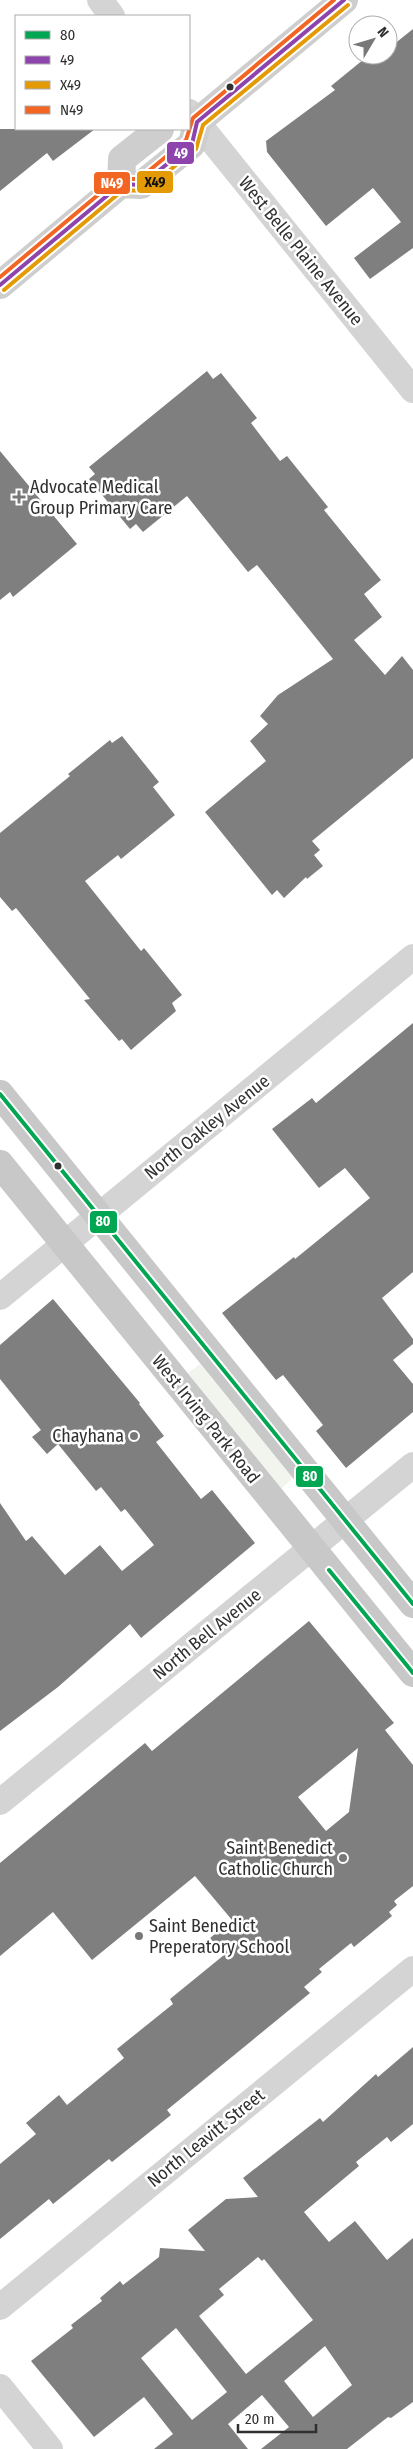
<svg xmlns="http://www.w3.org/2000/svg" width="413" height="2449" font-family="'Fira Sans Condensed',sans-serif">
	<style>
		.green { fill: #f2f5ed }
		.building { fill: #7f7f7f; fill-rule: evenodd }
		.lines { fill: none; stroke-linecap: round; stroke-linejoin: round }
		.minor { stroke: #d4d4d4; stroke-width: 26 }
		.secondary { stroke: #cecece; stroke-width: 28 }
		.primary { stroke: #c8c8c8; stroke-width: 28 }
		.bus-1-casing { stroke: #fff; stroke-width: 8 }
		.bus-2-casing { stroke: #fff; stroke-width: 8 }
		.bus-3-casing { stroke: #fff; stroke-width: 8 }
		.bus-4-casing { stroke: #fff; stroke-width: 8 }
		.bus-1 { stroke: #00a651; stroke-width: 4 }
		.bus-2 { stroke: #8e44ad; stroke-width: 4 }
		.bus-3 { stroke: #e39a05; stroke-width: 4 }
		.bus-4 { stroke: #f26522; stroke-width: 4 }
		.bus-dot { fill: #303030; stroke: #fff; stroke-width: 2 }
		.poi-dot { fill: #787878; stroke: #fff; stroke-width: 2 }
		.labels { text-anchor: middle; stroke-width: 5; stroke-linejoin: round; paint-order: stroke }
		.street-label { font-size: 18px; fill: #303030; stroke: #fff }
		.poi-label { font-size: 18px; fill: #303030; stroke: #fff; text-anchor: start }
		.line-badge { stroke: #fff; stroke-width: 2 }
		.badge-label { font-size: 14px; text-anchor: middle; font-weight: bold; fill: #fff }
		.pale-badge-label { font-size: 14px; text-anchor: middle; font-weight: bold; fill: #111 }
	</style>
	<rect width="100%" height="100%" fill="#fff"/>
	<path class="green" d="M200 1364 293 1478 281 1489 188 1373Z"/>
	<g class="building">
		<path d="M413 29V248L370 279 354 258 401 222 373 188 326 226 267 152 266 141 335 90 331 86 369 55H388V49Z"/>
		<path d="M0 129H95L53 161 47 153 0 191Z"/>
		<path d="M207 371 213 379 221 373 257 418 251 423 280 461 287 456 328 507 324 510 381 580 364 594 382 617 354 640 385 675 402 656 413 670V758L312 841 320 850 314 855 323 866 307 879 306 877 284 898 277 890 272 895 205 812 266 761 250 741 268 724 260 716 278 695 333 659 257 565 248 572 187 496 143 532 136 524 130 529 89 479 95 474 89 467Z"/>
		<path d="M0 451 77 544 13 597 10 592 0 600Z"/>
		<path d="M122 736 159 782 153 787 175 815 121 859 118 855 85 881 141 951 144 948 182 995 172 1003 176 1011 131 1050 122 1039 119 1041 84 1000 90 999 16 908 12 911 0 897V833L70 776 68 774 110 740 112 743Z"/>
		<path d="M413 1023V1272L382 1298 413 1339V1344L393 1360 413 1384V1412L346 1468 316 1431 323 1425 283 1375 276 1380 222 1313 294 1257 295 1259 370 1198 345 1168 319 1188 272 1129 312 1098 316 1103Z"/>
		<path d="M53 1299 140 1403 139 1404 164 1436 156 1442 201 1499 212 1490 255 1543 141 1638 130 1624 58 1687 0 1731V1503L26 1541 32 1536 65 1575 100 1545 122 1571 154 1545 125 1509 121 1512 101 1487 96 1491 58 1444 47 1454 32 1437 41 1430 0 1379V1345Z"/>
		<path d="M309 1621 394 1723 385 1730 413 1765V1886L394 1901 397 1905 389 1912 392 1916 354 1947 351 1943 319 1969 322 1972 304 1987 310 1993 167 2110 171 2115 112 2162 109 2159 53 2204 49 2199 0 2239V2164L36 2134 26 2123 59 2095 67 2105 124 2058 117 2049 173 2004 170 1999 224 1955 210 1938 232 1920 195 1876 92 1960 53 1912 0 1956V1863L145 1743 152 1751ZM358 1748 349 1812 326 1831 298 1797Z"/>
		<path d="M413 2047V2124L391 2142 387 2137 356 2162 359 2166 304 2212 329 2242 355 2221 387 2260 413 2238V2402L391 2418 388 2417 347 2449H261L289 2427 262 2395 228 2424 248 2449H154L173 2434 144 2397 94 2437 31 2361 73 2328 71 2325 102 2301 100 2298 120 2281 123 2285 159 2257 160 2248 205 2251 188 2230 226 2199 258 2197 243 2178 320 2118 323 2122 376 2074 378 2077ZM258 2257 262 2261 264 2259 313 2320 246 2374 199 2316 224 2295 219 2289ZM176 2328 227 2392 192 2420 141 2358ZM325 2346 352 2385 313 2417 284 2381Z"/>
	</g>
	<g class="lines">
		<g class="minor">
			<path d="M100 0 112 16"/>
			<path d="M189 112 413 390"/>
			<path d="M0 1297 413 957"/>
			<path d="M0 1802 413 1465"/>
			<path d="M0 2307 413 1969"/>
			<path d="M0 2387 50 2449"/>
		</g>
		<g class="secondary">
			<path d="M121 184 122 159 160 129"/>
			<path d="M0 285 121 184 141 185 192 144 197 122 344 0"/>
		</g>
		<g class="primary">
			<path d="M0 1094 413 1604"/>
			<path d="M0 1164 413 1673"/>
		</g>
		<defs>
			<g id="bus-1">
				<path d="M0 1094 413 1604"/>
				<path d="M329 1570 413 1673"/>
			</g>
			<path id="bus-2" d="M0 285 121 184 141 185 192 144 197 122 344 0"/>
			<path id="bus-3" d="M4 290 123 190 144 191 196 149 203 125 348 5"/>
			<path id="bus-4" d="M0 277 117 179H139L186 140 193 118 334 0"/>
		</defs>
		<use href="#bus-1" class="bus-1-casing"/>
		<use href="#bus-2" class="bus-2-casing"/>
		<use href="#bus-3" class="bus-3-casing"/>
		<use href="#bus-4" class="bus-4-casing"/>
		<use href="#bus-1" class="bus-1"/>
		<use href="#bus-2" class="bus-2"/>
		<use href="#bus-3" class="bus-3"/>
		<use href="#bus-4" class="bus-4"/>
	</g>
	<g class="bus-dot">
		<circle cx="230" cy="87" r="4.5"/>
		<circle cx="58" cy="1166" r="4.5"/>
	</g>
	<g class="poi-dot">
		<path d="M16.5 489.5h5v5h5v5h-5v5h-5v-5h-5v-5h5z"/>
		<circle cx="134" cy="1436" r="5"/>
		<circle cx="343" cy="1858" r="5"/>
		<circle cx="139" cy="1936" r="5"/>
	</g>
	<g class="labels">
		<g class="street-label">
			<text transform="translate(301 251) rotate(51)" y="6">West Belle Plaine Avenue</text>
			<text transform="translate(207 1127) rotate(-39)" y="6">North Oakley Avenue</text>
			<text transform="translate(206 1419) rotate(51)" y="6">West Irving Park Road</text>
			<text transform="translate(207 1634) rotate(-39)" y="6">North Bell Avenue</text>
			<text transform="translate(206 2138) rotate(-39)" y="6">North Leavitt Street</text>
		</g>
		<g class="poi-label">
			<text x="30" y="493">Advocate Medical<tspan x="30" dy="21">Group Primary Care</tspan></text>
			<text x="124" y="1442" text-anchor="end">Chayhana</text>
			<text x="333" y="1854" text-anchor="end">Saint Benedict<tspan x="333" dy="21">Catholic Church</tspan></text>
			<text x="149" y="1932">Saint Benedict<tspan x="149" dy="21">Preperatory School</tspan></text>
		</g>
	</g>
	<g class="line-badge">
		<rect x="166" y="141" width="29" height="24" rx="5" fill="#8e44ad"/>
		<rect x="136" y="170" width="38" height="24" rx="5" fill="#e39a05"/>
		<rect x="93" y="171" width="38" height="24" rx="5" fill="#f26522"/>
		<rect x="89" y="1210" width="29" height="24" rx="5" fill="#00a651"/>
		<rect x="295" y="1465" width="29" height="23" rx="5" fill="#00a651"/>
	</g>
	<g class="badge-label">
		<text x="181" y="158">49</text>
		<text x="112" y="188">N49</text>
		<text x="103" y="1226">80</text>
		<text x="310" y="1481">80</text>
	</g>
	<g class="pale-badge-label">
		<text x="155" y="187">X49</text>
	</g>
	<rect x="15" y="15" width="175" height="115" fill="#ffffff" stroke="#acacac"/>
	<rect x="25" y="31" width="25" height="8" fill="#00a651" stroke="#acacac"/>
	<text x="60" y="40" font-size="15" fill="#303030">80</text>
	<rect x="25" y="56" width="25" height="8" fill="#8e44ad" stroke="#acacac"/>
	<text x="60" y="65" font-size="15" fill="#303030">49</text>
	<rect x="25" y="81" width="25" height="8" fill="#e39a05" stroke="#acacac"/>
	<text x="60" y="90" font-size="15" fill="#303030">X49</text>
	<rect x="25" y="106" width="25" height="8" fill="#f26522" stroke="#acacac"/>
	<text x="60" y="115" font-size="15" fill="#303030">N49</text>
	<g transform="translate(373 40) rotate(52)"><circle r="24" fill="#ffffff" stroke="#acacac"/>
	<path d="M0-4L9 19L0 12L-9 19Z" fill="#787878"/>
	<text y="-8" font-size="14" font-weight="bold" text-anchor="middle" fill="#303030">N</text>
	</g>
	<path d="M238 2424v8h78v-8" fill="none" stroke="#303030" stroke-width="2.5"/>
	<text x="245" y="2424" font-size="15" fill="#303030" stroke="#ffffff" stroke-width="4" paint-order="stroke">20 m</text>
</svg>
